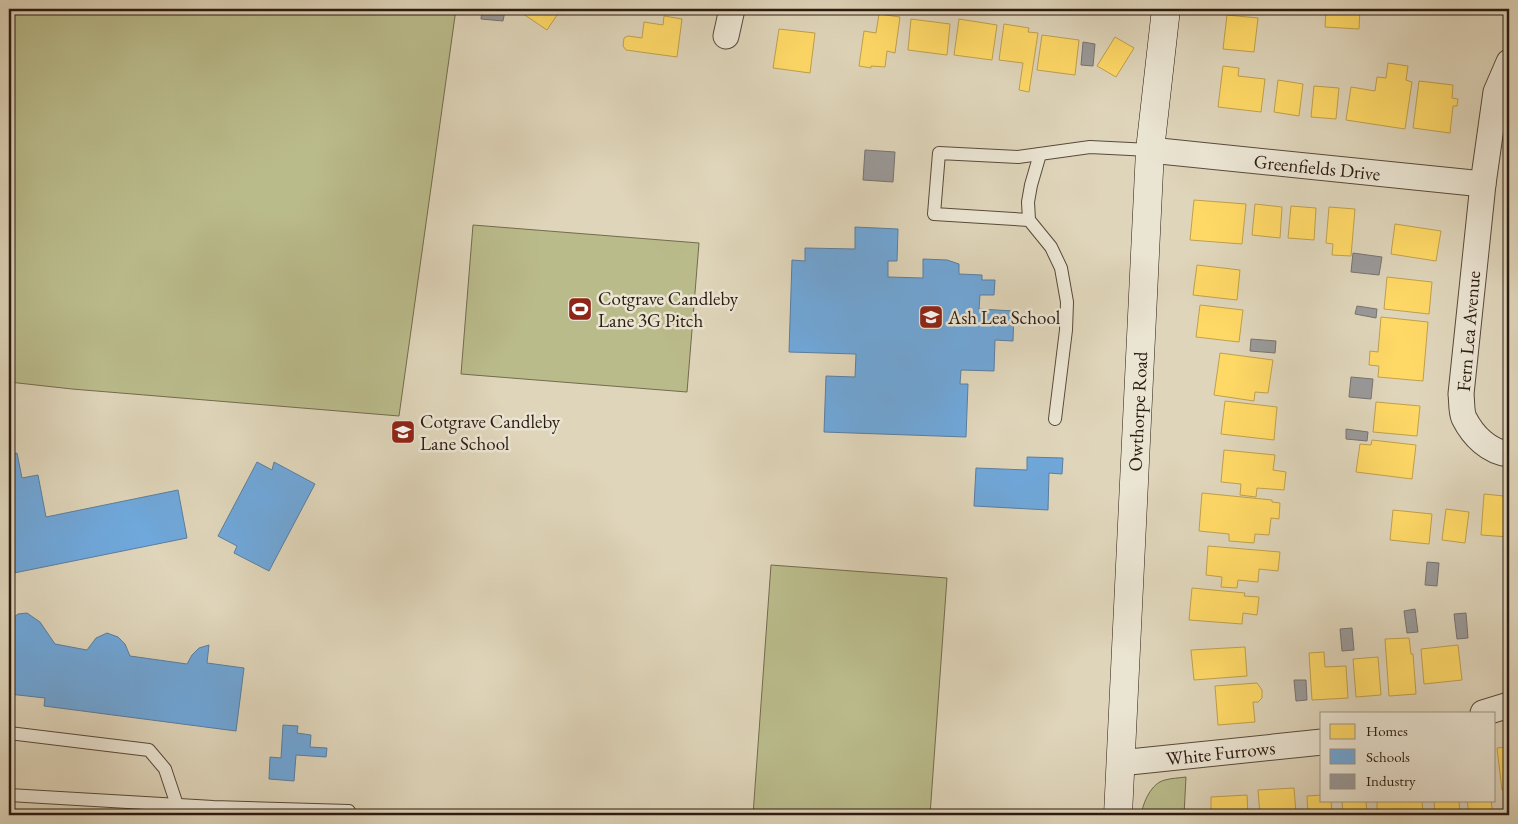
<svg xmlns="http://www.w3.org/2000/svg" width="1518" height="824" font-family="'EB Garamond',serif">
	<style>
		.green { fill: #babb8b; stroke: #736b4e }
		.homes { fill: #ffd966; stroke: #c0a04c }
		.schools { fill: #6fa8dc; stroke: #5b7e9f }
		.industry { fill: #999; stroke: #787370 }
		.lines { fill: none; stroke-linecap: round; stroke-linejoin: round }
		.lane-casing { stroke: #594a3b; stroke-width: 14 }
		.street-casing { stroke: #594a3b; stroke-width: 27 }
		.secondary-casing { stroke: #2c1b11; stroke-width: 29 }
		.lane { stroke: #eae4d2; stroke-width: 12 }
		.street { stroke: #eae4d2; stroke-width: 25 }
		.secondary { stroke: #eae4d2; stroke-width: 28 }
		.labels { text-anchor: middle; stroke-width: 5; stroke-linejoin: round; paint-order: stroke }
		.street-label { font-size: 19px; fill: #2c1b11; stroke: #eae4d2 }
		.poi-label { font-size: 19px; fill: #2c1b11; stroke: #eae4d2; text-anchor: start }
	</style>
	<rect width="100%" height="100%" fill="#dfd5ba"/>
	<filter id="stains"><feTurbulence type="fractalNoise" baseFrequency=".004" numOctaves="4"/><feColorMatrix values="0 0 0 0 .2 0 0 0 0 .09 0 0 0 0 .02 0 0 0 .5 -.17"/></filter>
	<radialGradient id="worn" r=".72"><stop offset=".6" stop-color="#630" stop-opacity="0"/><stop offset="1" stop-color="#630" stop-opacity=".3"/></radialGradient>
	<g class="green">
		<path d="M9 9H456L399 416 72 389 9 382Z"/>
		<path d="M473 225 699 243 687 392 461 374Z"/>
		<path d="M771 565 947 578 930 815H753Z"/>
		<path d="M1186 777 1184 815H1141C1143 803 1151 783 1165 780 1172 778 1179 778 1186 777Z"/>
	</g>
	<g class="homes">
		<path d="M516 9H561L547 30Z"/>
		<path d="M1326 9H1360L1359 29 1325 27Z"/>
		<path d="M879 14 900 17 895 53 887 51 885 67 871 66V68L859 66 864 31 876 33Z"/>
		<path d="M1227 15 1258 18 1254 52 1223 49Z"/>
		<path d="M664 16 682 19 677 57 626 50 623 46 624 38 628 36 642 38 644 22 663 25Z"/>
		<path d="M911 19 950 24 947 55 908 50Z"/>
		<path d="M959 19 997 25 992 60 954 55Z"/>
		<path d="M1004 24 1029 28 1028 32 1038 33 1029 92 1019 90 1023 63 999 60Z"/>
		<path d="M779 29 815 33 810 73 773 68Z"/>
		<path d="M1042 35 1079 40 1075 75 1037 70Z"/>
		<path d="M1115 37 1134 48 1116 77 1097 66Z"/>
		<path d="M1388 63 1408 66 1406 80 1412 82 1405 129 1346 120 1351 87 1375 91 1377 77 1386 78Z"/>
		<path d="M1223 66 1239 68 1238 76 1265 79 1261 112 1218 107Z"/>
		<path d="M1278 80 1303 84 1299 116 1274 112Z"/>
		<path d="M1419 81 1453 85 1452 98 1458 99 1457 106H1453L1450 133 1413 128Z"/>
		<path d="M1314 86 1339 88 1336 119 1311 117Z"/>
		<path d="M1194 200 1246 204 1242 244 1190 240Z"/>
		<path d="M1255 204 1282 207 1280 238 1252 235Z"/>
		<path d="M1291 206 1316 208 1314 240 1288 238Z"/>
		<path d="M1329 207 1355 209 1351 256 1332 255 1333 244 1326 243Z"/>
		<path d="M1395 224 1441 231 1436 261 1391 254Z"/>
		<path d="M1197 265 1240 270 1237 300 1193 295Z"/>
		<path d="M1387 277 1432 282 1429 314 1384 309Z"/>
		<path d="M1200 305 1243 310 1239 342 1196 337Z"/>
		<path d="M1381 317 1428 322 1423 381 1378 377 1379 366 1369 365 1370 351 1378 352Z"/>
		<path d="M1220 353 1273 360 1268 393 1255 392 1254 401 1214 395Z"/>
		<path d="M1225 401 1277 407 1274 440 1221 434Z"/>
		<path d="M1376 402 1420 406 1417 436 1373 432Z"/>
		<path d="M1372 440 1416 445 1412 479 1356 472 1360 444 1371 445Z"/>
		<path d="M1224 450 1275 455 1273 470 1286 472 1284 490 1257 488 1256 497 1240 495 1241 484 1221 482Z"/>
		<path d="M1202 493 1272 500V502L1280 503 1279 519 1271 518 1269 535 1255 534 1254 543 1229 541V534L1199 531Z"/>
		<path d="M1484 494 1504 496V501L1509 502V537L1481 535Z"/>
		<path d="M1446 509 1469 512 1465 543 1442 540Z"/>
		<path d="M1393 510 1432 514 1429 544 1390 540Z"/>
		<path d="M1208 546 1280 552 1278 571 1259 569 1258 582 1238 580 1237 588 1221 587 1222 577 1206 575Z"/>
		<path d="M1192 588 1245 593 1244 596 1259 597 1257 615 1243 613 1242 624 1189 620Z"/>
		<path d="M1409 638 1411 654H1413L1416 694 1389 696 1385 639Z"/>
		<path d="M1458 645 1462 680 1424 684 1421 649Z"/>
		<path d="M1245 647 1247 676 1194 680 1191 650Z"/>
		<path d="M1324 652 1325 667 1346 666 1348 698 1312 700 1309 653Z"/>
		<path d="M1378 657 1381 695 1356 697 1353 659Z"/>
		<path d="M1257 683 1262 690V698L1258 702H1253L1255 722 1218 725 1215 686Z"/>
		<path d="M1509 747V789L1502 790 1497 748Z"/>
		<path d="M1294 788 1296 813 1260 815 1258 790Z"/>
		<path d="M1247 795 1248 815H1211V797Z"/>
		<path d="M1322 795V800H1331L1332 815H1308L1307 796Z"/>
		<path d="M1342 800H1366L1367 815H1343Z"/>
		<path d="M1377 800H1422L1423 815H1377Z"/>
		<path d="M1434 800H1459L1460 815H1435Z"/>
		<path d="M1467 800H1491L1493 815H1469Z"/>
	</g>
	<g class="schools">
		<path d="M855 227 898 229 897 261H888V277L923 278V259L947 260 959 264V274L982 275V280H995L994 295H980L979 309 1014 311 1013 341 995 340 994 371 961 370 960 384H968L966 437 824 432 826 376 855 377 856 354 789 352 792 260 805 261V248L855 249Z"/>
		<path d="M17 453 22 478 38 475 46 517 178 490 187 538 9 574V455Z"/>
		<path d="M1027 457 1063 458 1062 474 1049 473 1048 510 974 506 976 468 1027 470Z"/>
		<path d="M257 462 272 470 274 462 315 484 269 571 234 553 237 546 218 536Z"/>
		<path d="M27 613 40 622 55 644 87 650 96 638 107 633 118 637 125 644 130 656 187 664 192 655 199 648 209 645 207 663 244 668 236 731 44 706 45 698 9 694V621L18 614Z"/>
		<path d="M283 725 298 726 297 733 311 735 310 747 327 748 326 757 296 755 294 781 269 779 270 757 281 758Z"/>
	</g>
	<g class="industry">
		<path d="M482 9 505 11 503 21 481 19Z"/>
		<path d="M1083 42 1095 44 1093 66 1081 65Z"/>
		<path d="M865 150 895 152 893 182 863 180Z"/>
		<path d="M1353 253 1382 257 1379 275 1351 272Z"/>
		<path d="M1357 306 1377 309 1376 318 1355 314Z"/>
		<path d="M1251 339 1276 341 1275 353 1250 351Z"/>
		<path d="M1351 377 1373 379 1371 399 1349 397Z"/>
		<path d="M1346 429 1368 432 1367 441 1346 439Z"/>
		<path d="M1427 562 1439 563 1437 586 1425 585Z"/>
		<path d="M1415 609 1418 632 1407 633 1404 611Z"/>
		<path d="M1466 613 1468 638 1457 639 1454 614Z"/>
		<path d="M1352 628 1354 650 1342 651 1340 629Z"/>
		<path d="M1294 680H1306L1307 700 1296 701Z"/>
	</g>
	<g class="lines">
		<defs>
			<g id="lane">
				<path d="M1040 154 1031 185 1028 202 1029 220 1051 247 1061 268 1067 302 1066 330 1055 419"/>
				<path d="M1029 220 934 214 939 153 1018 157 1090 147 1150 150"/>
				<path d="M9 733 149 750 165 769 177 805"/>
				<path d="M9 795 213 807 349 811"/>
			</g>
			<g id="street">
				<path d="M726 36 732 9"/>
				<path d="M1509 62 1496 92 1483 184 1461 394C1462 401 1461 411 1464 418 1473 436 1489 452 1509 454"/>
				<path id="s1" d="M1150 150 1483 184"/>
				<path d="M1483 713 1509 705"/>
				<path id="s2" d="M1120 763 1322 742"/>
			</g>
			<g id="secondary">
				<path id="s3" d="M1118 815 1150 150 1166 9"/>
			</g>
		</defs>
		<use href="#lane" class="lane-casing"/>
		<use href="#street" class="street-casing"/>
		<use href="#secondary" class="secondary-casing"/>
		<use href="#lane" class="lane"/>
		<use href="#street" class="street"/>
		<use href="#secondary" class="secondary"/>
	</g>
	<defs>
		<symbol id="stadium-square" viewBox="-11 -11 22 22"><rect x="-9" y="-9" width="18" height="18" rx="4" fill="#8f2418" stroke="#eae4d2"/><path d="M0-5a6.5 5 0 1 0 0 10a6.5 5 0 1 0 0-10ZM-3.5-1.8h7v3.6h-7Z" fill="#fff"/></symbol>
		<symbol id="school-square" viewBox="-11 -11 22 22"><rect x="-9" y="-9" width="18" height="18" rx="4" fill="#8f2418" stroke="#eae4d2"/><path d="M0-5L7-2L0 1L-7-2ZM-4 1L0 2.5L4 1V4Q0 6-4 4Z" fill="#fff"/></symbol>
	</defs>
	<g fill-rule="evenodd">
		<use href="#stadium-square" x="566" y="295" width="28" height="28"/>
		<use href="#school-square" x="917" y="303" width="28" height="28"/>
		<use href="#school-square" x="389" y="418" width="28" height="28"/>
	</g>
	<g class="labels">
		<g class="street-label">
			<text dy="7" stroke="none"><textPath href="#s1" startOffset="168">Greenfields Drive</textPath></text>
			<text transform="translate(1468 331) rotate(-85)" y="7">Fern Lea Avenue</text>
			<text dy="7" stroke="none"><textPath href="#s3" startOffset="404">Owthorpe Road</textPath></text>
			<text dy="7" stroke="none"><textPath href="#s2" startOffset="101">White Furrows</textPath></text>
		</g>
		<g class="poi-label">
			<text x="598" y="305">Cotgrave Candleby<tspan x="598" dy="22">Lane 3G Pitch</tspan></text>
			<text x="948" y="324">Ash Lea School</text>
			<text x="420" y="428">Cotgrave Candleby<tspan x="420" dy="22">Lane School</tspan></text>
		</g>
	</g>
	<rect width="1518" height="824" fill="none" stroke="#dfd5ba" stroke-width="30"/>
	<rect x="10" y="10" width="1498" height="804" fill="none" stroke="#2c1b11" stroke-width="2.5"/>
	<rect x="15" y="15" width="1488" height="794" fill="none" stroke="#2c1b11"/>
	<rect x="1320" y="712" width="175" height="90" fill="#eae4d2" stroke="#9e9485"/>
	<rect x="1330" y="724" width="25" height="15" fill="#ffd966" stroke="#9e9485"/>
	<text x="1366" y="736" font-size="15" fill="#2c1b11">Homes</text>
	<rect x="1330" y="749" width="25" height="15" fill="#6fa8dc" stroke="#9e9485"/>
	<text x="1366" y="762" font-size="15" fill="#2c1b11">Schools</text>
	<rect x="1330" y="774" width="25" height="15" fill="#999999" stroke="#9e9485"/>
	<text x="1366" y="786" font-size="15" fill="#2c1b11">Industry</text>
	<rect width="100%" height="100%" filter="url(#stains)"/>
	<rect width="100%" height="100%" fill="url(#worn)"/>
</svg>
